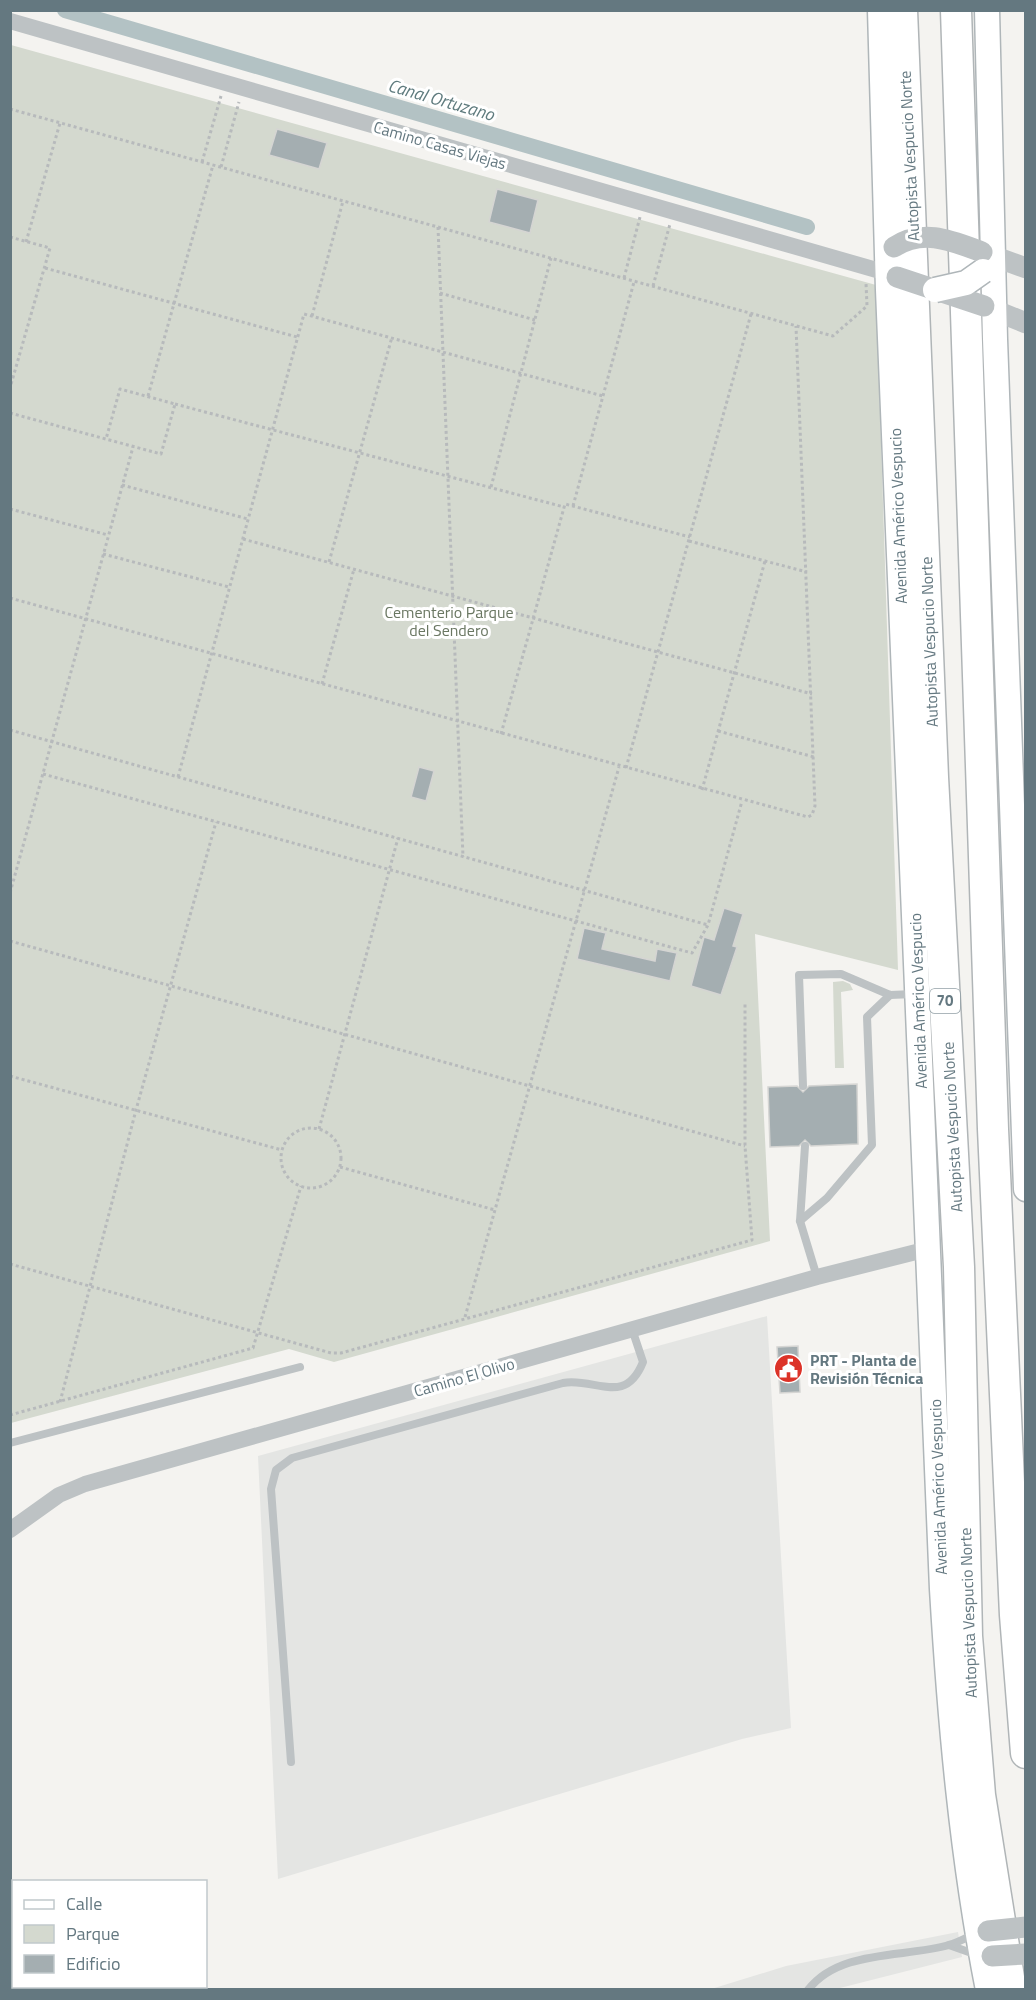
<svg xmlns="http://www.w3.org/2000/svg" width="1036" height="2000" font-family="'Titillium Web',sans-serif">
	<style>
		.built { fill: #e4e5e3 }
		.green { fill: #d4d9cf }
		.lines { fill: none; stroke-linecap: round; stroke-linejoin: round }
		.canal { stroke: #b3c2c4; stroke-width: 16 }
		.building { fill: #a4aeb1; stroke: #d5d5d3; stroke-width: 1.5 }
		.secondary-casing { stroke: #afb6b9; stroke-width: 27 }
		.motorway-casing { stroke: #b0b5b7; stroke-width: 33 }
		.path { stroke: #b7babc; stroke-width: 3; stroke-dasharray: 3 3; stroke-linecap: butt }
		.service { stroke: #bdc2c4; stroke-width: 8 }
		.minor { stroke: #bdc2c4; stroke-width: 16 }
		.tertiary { stroke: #bdc2c4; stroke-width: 21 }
		.secondary { stroke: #fff; stroke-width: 24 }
		.motorway { stroke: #fff; stroke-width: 30 }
		.secondary-bridge-casing { stroke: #afb6b9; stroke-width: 27; stroke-linecap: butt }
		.tertiary-bridge { stroke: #bdc2c4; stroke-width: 21 }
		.secondary-bridge { stroke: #fff; stroke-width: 24 }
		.labels { text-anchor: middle; stroke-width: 6; stroke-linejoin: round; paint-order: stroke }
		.shield { fill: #fff; stroke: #92a0a6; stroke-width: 1.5 }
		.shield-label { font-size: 15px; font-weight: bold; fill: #647880 }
		.street-label { font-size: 16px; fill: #647880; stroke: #fff }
		.park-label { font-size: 16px; fill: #6a7762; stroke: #fff }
		.poi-label { font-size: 16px; font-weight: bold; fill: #647880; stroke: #fff; text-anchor: start }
		.water-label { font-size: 18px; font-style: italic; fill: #5f7b7e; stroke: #fff }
	</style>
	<rect width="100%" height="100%" fill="#f4f3f0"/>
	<g class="built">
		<path d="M767 1316 791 1728 742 1739 278 1879 258 1456Z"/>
		<path d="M958 1932 962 1957 836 1989 708 1990 786 1966Z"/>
	</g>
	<g class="green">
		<path d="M11 45 876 285 898 970 755 934 770 1241 334 1362 289 1349 11 1423Z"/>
		<path d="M843 981 850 984 853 990 841 992 844 1068H835L833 982Z"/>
	</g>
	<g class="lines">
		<path class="canal" d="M65 10 807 227"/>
	</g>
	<g class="building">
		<path d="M277 129 327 143 319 169 269 155Z"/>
		<path d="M497 189 538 200 530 233 489 222Z"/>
		<path d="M419 767 434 771 426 801 411 797Z"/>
		<path d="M724 908 743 914 733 946 737 947 721 995 691 986 704 937 714 940Z"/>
		<path d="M584 928 606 933 602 949 655 961 657 949 677 953 670 981 577 959Z"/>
		<path d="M857 1084 858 1144 811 1146 805 1140 799 1146 770 1147 768 1087 797 1086 803 1092 809 1086Z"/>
		<path d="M798 1346 800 1392 780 1393 777 1347Z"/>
	</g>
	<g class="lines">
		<defs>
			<g id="secondary">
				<path d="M880 10 888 290 942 1589C950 1723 962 1858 988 1990"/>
				<path d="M987 10 995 339 1026 1189"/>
			</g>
			<g id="motorway">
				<path d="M902 10 933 777 959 1267 967 1636 980 1795 1011 1990"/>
				<path d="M956 10 993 1129 1015 1615 1026 1753"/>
			</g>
		</defs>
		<use href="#secondary" class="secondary-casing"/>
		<use href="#motorway" class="motorway-casing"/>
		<g class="path">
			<path d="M10 109 833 336 867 306 866 283"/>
			<path d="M202 162 221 96"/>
			<path d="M221 167 239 102"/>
			<path d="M438 227 463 857"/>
			<path d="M10 237 50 248 10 388"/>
			<path d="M26 242 60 123"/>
			<path d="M45 268 297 337"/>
			<path d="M624 278 640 217"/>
			<path d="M653 286 670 224"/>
			<path d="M440 293 535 320"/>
			<path d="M312 316 343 201"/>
			<path d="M148 396 213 165"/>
			<path d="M175 404 564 507"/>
			<path d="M10 413 161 454 175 404 120 389 106 439"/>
			<path d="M122 485 248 519"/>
			<path d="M491 487 551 258"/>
			<path d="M573 506 634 282"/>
			<path d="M10 509 108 535"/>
			<path d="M243 539 812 694"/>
			<path d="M689 541 807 572"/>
			<path d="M103 554 229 587"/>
			<path d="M329 562 392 337"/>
			<path d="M10 598 808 817 812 815 815 806 796 326"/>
			<path d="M322 684 354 569"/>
			<path d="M10 730 708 925"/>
			<path d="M718 731 814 757"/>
			<path d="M501 734 565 504 690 537"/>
			<path d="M626 768 751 314"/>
			<path d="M43 774 692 953 708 925 742 801"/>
			<path d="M178 777 304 314 603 396"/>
			<path d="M702 790 765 561"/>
			<path d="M10 893 133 447"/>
			<path d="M10 941 745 1146"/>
			<path d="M10 1076 282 1150"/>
			<circle cx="311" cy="1158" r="30"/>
			<path d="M319 1129 398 838"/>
			<path d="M340 1167 495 1210"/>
			<path d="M10 1264 331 1353H341L752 1240 745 1146V1003"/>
			<path d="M465 1317 619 767"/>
			<path d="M60 1402 136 1110 216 822"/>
			<path d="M10 1415 253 1348 301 1186"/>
		</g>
		<g class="service">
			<path d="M803 1086 799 975 841 974 890 995 914 994"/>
			<path d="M805 1146 800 1221 817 1277"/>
			<path d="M800 1221 827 1198 872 1145 867 1017 890 995"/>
			<path d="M10 1443 300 1367"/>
			<path d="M291 1762 271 1489 276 1470 292 1458 563 1383C595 1377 625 1407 643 1362L632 1329"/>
			<path d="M949 1945 980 1956"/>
			<path d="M808 1990C839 1949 904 1958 949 1945 957 1943 966 1938 974 1934"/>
		</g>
		<g class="minor">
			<path d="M10 21 887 273"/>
			<path d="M10 1530 59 1495 85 1484 817 1277 928 1249"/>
		</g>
		<g class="tertiary">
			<path d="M982 252 1026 268"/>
			<path d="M984 306 1026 323"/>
		</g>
		<use href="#secondary" class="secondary"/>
		<use href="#motorway" class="motorway"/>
		<defs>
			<path id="secondary-bridge" d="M935 290 966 283 983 271"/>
		</defs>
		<use href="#secondary-bridge" class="secondary-bridge-casing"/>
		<g class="tertiary-bridge">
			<path d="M894 247C924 228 952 241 982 252"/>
			<path d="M897 277 984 306"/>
			<path d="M988 1931 1026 1927"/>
			<path d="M992 1956 1026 1954"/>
		</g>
		<use href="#secondary-bridge" class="secondary-bridge"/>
	</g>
	<defs>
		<symbol id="civic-disc" viewBox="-11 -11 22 22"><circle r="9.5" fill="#dc3328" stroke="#fff"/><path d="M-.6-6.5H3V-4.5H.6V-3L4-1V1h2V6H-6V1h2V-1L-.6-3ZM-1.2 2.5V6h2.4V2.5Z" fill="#fff"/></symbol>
	</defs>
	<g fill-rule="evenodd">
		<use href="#civic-disc" x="772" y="1352" width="33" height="33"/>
	</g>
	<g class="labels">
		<rect class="shield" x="930" y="989" width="30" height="24" rx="4.5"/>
		<g class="shield-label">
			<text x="945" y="1006">70</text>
		</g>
		<g class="street-label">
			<text transform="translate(440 145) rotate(16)" y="6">Camino Casas Viejas</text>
			<text transform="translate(909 156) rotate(-93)" y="6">Autopista Vespucio Norte</text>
			<text transform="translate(898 516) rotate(-92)" y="6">Avenida Américo Vespucio</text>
			<text transform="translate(929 642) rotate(-92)" y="6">Autopista Vespucio Norte</text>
			<text transform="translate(918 1001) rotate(-92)" y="6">Avenida Américo Vespucio</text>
			<text transform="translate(952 1127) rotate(-93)" y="6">Autopista Vespucio Norte</text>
			<text transform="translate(464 1377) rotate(-16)" y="6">Camino El Olivo</text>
			<text transform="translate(938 1487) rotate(-92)" y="6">Avenida Américo Vespucio</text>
			<text transform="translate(968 1613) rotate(-92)" y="6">Autopista Vespucio Norte</text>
		</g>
		<g class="park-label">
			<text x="449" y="618">Cementerio Parque<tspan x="449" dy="18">del Sendero</tspan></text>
		</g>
		<g class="poi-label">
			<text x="810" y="1366">PRT - Planta de<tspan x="810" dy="18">Revisión Técnica</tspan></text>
		</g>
		<g class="water-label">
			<text transform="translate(441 100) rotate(16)" y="6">Canal Ortuzano</text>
		</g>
	</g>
	<rect width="1036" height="2000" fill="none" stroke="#647880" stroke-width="24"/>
	<rect x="12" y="1880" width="195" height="108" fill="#ffffff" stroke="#c1c9cc" stroke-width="1.5"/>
	<rect x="24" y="1900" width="30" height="9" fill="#ffffff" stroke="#c1c9cc" stroke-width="1.5"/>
	<text x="66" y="1910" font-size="18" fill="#647880">Calle</text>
	<rect x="24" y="1925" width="30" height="18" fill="#d4d9cf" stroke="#c1c9cc" stroke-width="1.5"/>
	<text x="66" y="1940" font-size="18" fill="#647880">Parque</text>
	<rect x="24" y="1955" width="30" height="18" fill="#a4aeb1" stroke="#c1c9cc" stroke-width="1.5"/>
	<text x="66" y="1970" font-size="18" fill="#647880">Edificio</text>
</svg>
